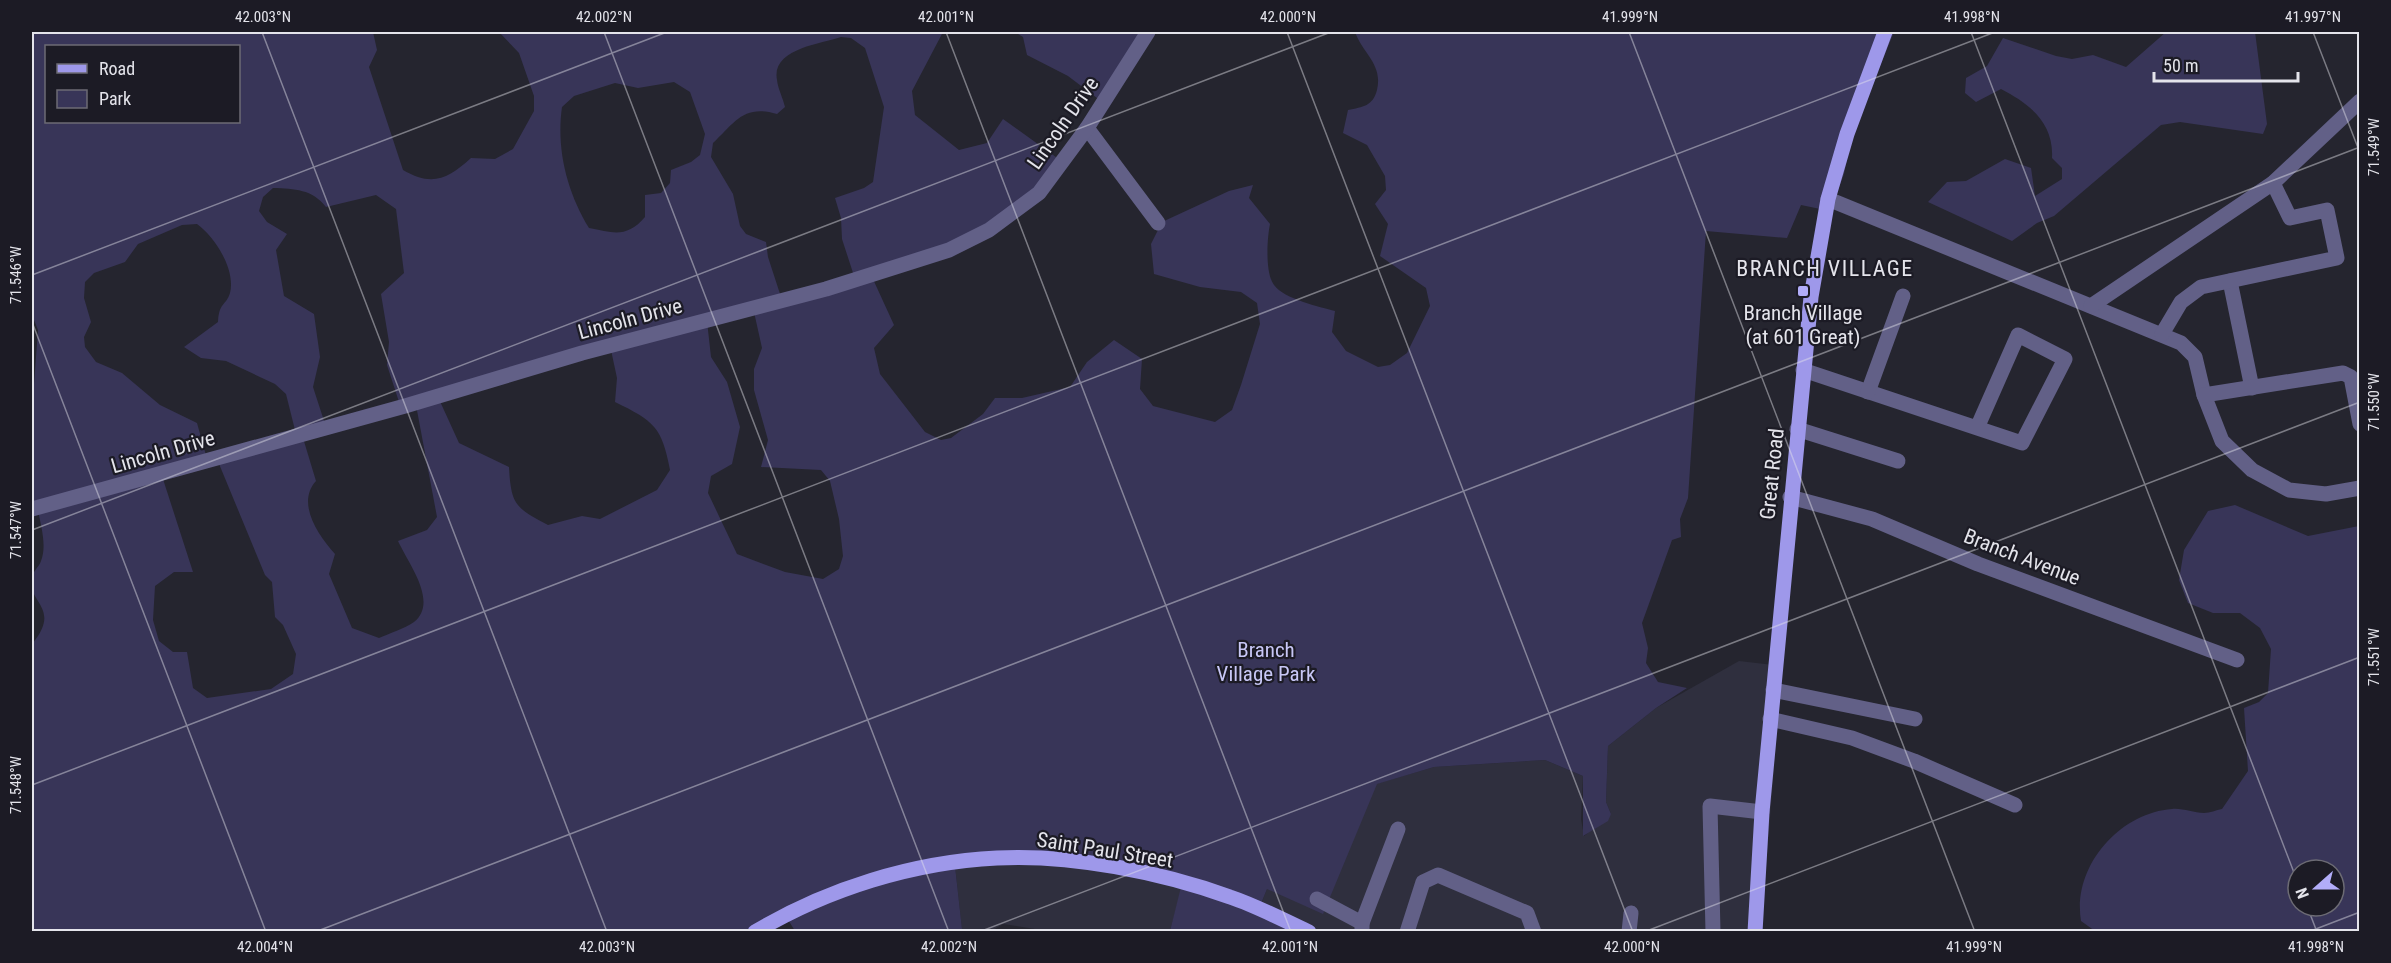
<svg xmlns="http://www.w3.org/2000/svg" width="2391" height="963" font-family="'Roboto Condensed',sans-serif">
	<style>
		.built { fill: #2f2f3e }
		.green { fill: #383558; fill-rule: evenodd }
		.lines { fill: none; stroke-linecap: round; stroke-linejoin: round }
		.minor { stroke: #626087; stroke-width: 15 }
		.major { stroke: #9e98ea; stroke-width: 15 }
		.ticks { fill: none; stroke: #e4e4eb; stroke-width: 1.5; stroke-opacity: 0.45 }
		.poi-dot { fill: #b2adf9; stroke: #1c1b25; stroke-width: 2 }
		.labels { text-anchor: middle; stroke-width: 4.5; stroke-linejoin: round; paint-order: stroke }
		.street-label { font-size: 21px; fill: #e4e4eb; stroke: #1c1b25 }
		.poi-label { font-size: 21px; fill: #e4e4eb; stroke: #1c1b25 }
		.park-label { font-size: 21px; fill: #c8c7f6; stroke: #1c1b25 }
		.neighbourhood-label { font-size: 22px; letter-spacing: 1.5px; fill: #e4e4eb; stroke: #1c1b25 }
		.neatline { fill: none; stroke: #e4e4eb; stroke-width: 2 }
		.ticks-label { font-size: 15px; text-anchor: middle; fill: #e4e4eb }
	</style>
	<rect width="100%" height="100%" fill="#25252f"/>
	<g class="built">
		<path d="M1739 661 1782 666 1761 931 1303 932 1258 911 1269 884 1355 790 1434 767 1545 760 1583 776 1581 819 1584 836 1611 814 1606 802 1608 746 1656 708Z"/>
		<path d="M963 863 1090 865 1182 887 1170 931H1048L1003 924 991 931 962 930 955 866Z"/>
	</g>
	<g class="green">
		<path d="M32 32H373L377 50 369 67 403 170C432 187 448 179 471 158L495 159 513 149 534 111V96L519 53 499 32H943L912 91 915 115 959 150 987 143 1003 119 1060 160 1059 166 990 230 872 277 894 325 874 348 880 374 925 432 941 440 951 438 983 414 995 398H1022L1070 387 1087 362 1114 340 1142 359 1140 389 1153 406 1215 422 1232 410 1241 385 1260 324 1257 303 1241 292 1200 287 1154 274 1151 244 1162 222 1229 191 1253 185 1249 198 1270 224C1267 239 1265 273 1274 285 1284 299 1320 307 1335 311L1332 332 1346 351 1378 367 1390 365 1407 353 1430 306 1426 288 1380 256 1388 224 1375 204 1386 190 1385 176 1367 145 1343 133 1348 110C1363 107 1373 106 1377 90 1383 64 1363 54 1355 32H1894L1852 134 1844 174 1830 211 1801 205 1787 238 1706 231 1688 498 1680 519 1681 537 1672 540 1642 623 1648 648 1646 663 1658 682 1687 688 1656 708 1608 746 1606 802 1611 814 1608 821 1583 836V776L1545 760 1434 767 1377 784 1323 914 1267 889 1258 911 1303 932 1170 931 1181 887 1175 883 1030 860 955 866 962 929 983 931H795L787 918 755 932 32 931V644C63 607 25 602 32 577 33 571 39 567 41 561 47 545 41 527 38 510H32V388L34 384 38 330 32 315ZM841 37 851 38 865 48 884 107 873 182 864 188 835 198 841 218 842 239 855 279 781 297 768 257 766 242 746 234 740 226 733 194 711 157 713 143C735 122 744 104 777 114L785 107C783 98 778 89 777 80 771 49 820 44 841 37ZM46 46H238V122H46ZM674 82 690 92 705 134 700 155 691 162 671 170 670 183 661 193 645 195V217C627 238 614 233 589 228 567 192 556 149 562 107L574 96 615 83 638 88ZM273 188C295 189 312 189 326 207L376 195 396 209 404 273 381 294 389 342 387 365 400 405H416L437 517 427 530 398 541C408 563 439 602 414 622 404 629 390 633 379 638L352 628 329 574 335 554C318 535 296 503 316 481L303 438 326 427 313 387 320 357 314 314 284 296 276 250 287 234 267 222 259 211 263 197ZM197 224C215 237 236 270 230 293 226 306 219 302 218 322L184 347 201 358 226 361 275 384 286 394 296 434 217 459 265 575 272 582 275 617 283 625 296 654 293 674 271 689 207 698 193 688 187 652H173L159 641 153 620 155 586 174 572H193L162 476 207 459 197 423 160 405 122 373 96 362 85 347 84 337 91 322 84 298 85 282 94 273 125 262 138 244 182 225ZM754 312 762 348 754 369V390L768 440 761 467 821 470 830 481 839 519 843 556 839 569 823 579 785 572 737 554 708 493 711 476 732 464 740 427 727 382 711 357 707 321ZM611 350 617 378 615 402C654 421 662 427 670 470L657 490 600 519 582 516 548 525C515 508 511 504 509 467L459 443 438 397Z"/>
		<path d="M1015 32H1145L1101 101 1068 76 1027 55 1023 37Z"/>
		<path d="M2166 32H2255L2267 124 2263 134 2180 122 2161 125 2054 216 2037 223 2012 241 1928 202 1947 182 1966 181 2005 159 2031 168 2035 196 2062 179V168L2052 158C2054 123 2030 104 2001 89L1976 102 1965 93 1966 78 1987 66 2003 38 2056 56 2072 59 2093 55 2126 67Z"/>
		<path d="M2235 505 2308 536 2359 526V931H2095L2081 921C2072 867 2119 813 2172 809 2183 808 2193 813 2204 813 2210 813 2216 810 2222 809L2248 771 2244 708 2259 702 2268 693 2271 649 2260 628 2240 613H2213L2188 603 2179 580 2184 550 2208 511ZM2298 870H2334V906H2298Z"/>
	</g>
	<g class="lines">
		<g class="minor">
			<path d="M1087 128 1158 223"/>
			<path d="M1828 199 2181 343 2195 357 2204 395 2222 441 2252 470 2289 490 2326 494 2360 488"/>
			<path d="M2230 281 2252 388"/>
			<path d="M2091 306 2273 183 2360 101"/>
			<path d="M2162 334 2181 302 2201 287 2337 258 2327 210 2290 218 2273 183"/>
			<path d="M1803 370 2022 443 2065 359 2018 335 1977 428"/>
			<path d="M1868 392 1903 296"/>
			<path d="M2204 395 2343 373 2351 377 2360 424"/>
			<path d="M1797 429 1898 461"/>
			<path d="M1790 497 1872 519 1978 564 2237 660"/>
			<path d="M32 509 405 406 582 353 826 289 949 250 989 230 1039 193 1087 128 1148 32"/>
			<path d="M1773 690 1915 719"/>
			<path d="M1770 719 1852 738 1914 761 2015 805"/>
			<path d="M1317 899 1362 923V932"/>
			<path d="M1362 923 1398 829"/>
			<path d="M1407 932 1423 882 1438 875 1527 913 1534 932"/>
			<path d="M1629 932 1631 913"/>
			<path d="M1713 932 1710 806 1762 812"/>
		</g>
		<g class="major">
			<path d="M755 932C827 889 913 862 997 858 1070 854 1161 872 1230 897 1257 906 1283 920 1309 932"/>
			<path d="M1755 932 1762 812 1811 297 1828 199 1847 134 1885 32"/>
		</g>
	</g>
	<path class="ticks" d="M262 32 607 932M604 32 949 932M946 32 1291 932M1287 32 1633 932M1629 32 1975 932M1971 32 2298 883M2313 32 2360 153M32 275 667 32M32 322 266 932M32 530 1331 32M32 785 1995 32M2307 906 2317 932M315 932 2360 147M979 932 2360 402M1644 932 2360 657M2308 932 2360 912"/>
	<rect class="poi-dot" x="1797" y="285" width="12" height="12" rx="3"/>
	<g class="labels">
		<g class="street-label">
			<text transform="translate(1063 123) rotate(-55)" y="7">Lincoln Drive</text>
			<text transform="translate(630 319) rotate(-15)" y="7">Lincoln Drive</text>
			<text transform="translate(163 452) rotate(-16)" y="7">Lincoln Drive</text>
			<text transform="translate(1772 474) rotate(-84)" y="7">Great Road</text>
			<text transform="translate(2022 557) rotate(21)" y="7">Branch Avenue</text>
			<text transform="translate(1105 850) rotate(9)" y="7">Saint Paul Street</text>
		</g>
		<g class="poi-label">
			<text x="1803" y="320">Branch Village<tspan x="1803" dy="24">(at 601 Great)</tspan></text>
		</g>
		<g class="park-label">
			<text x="1266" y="657">Branch<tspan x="1266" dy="24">Village Park</tspan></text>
		</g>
		<g class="neighbourhood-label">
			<text x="1825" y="276">BRANCH VILLAGE</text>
		</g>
	</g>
	<rect width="2391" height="963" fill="none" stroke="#1c1b25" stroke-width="66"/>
	<rect x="45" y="45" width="195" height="78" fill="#1c1b25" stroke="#6c6b74" stroke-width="1.5"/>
	<rect x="57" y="64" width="30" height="9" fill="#9e98ea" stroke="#6c6b74" stroke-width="1.5"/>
	<text x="99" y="75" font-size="18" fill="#e4e4eb">Road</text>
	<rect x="57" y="90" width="30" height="18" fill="#383558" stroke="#6c6b74" stroke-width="1.5"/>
	<text x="99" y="105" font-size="18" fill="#e4e4eb">Park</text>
	<g transform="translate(2316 888) rotate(249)"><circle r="28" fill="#1c1b25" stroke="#6c6b74" stroke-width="1.5"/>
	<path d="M0-4.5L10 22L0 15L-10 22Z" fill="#b2adf9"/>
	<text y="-9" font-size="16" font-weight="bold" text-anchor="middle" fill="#e4e4eb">N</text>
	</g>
	<path d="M2154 72v9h144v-9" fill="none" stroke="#e4e4eb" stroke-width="3"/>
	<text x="2163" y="72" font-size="18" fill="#e4e4eb" stroke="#1c1b25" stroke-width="4.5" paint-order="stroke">50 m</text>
	<rect x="33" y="33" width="2325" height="897" class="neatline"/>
	<g class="ticks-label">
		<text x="263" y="22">42.003°N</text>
		<text x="604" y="22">42.002°N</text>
		<text x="946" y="22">42.001°N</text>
		<text x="1288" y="22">42.000°N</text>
		<text x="1630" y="22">41.999°N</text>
		<text x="1972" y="22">41.998°N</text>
		<text x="2313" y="22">41.997°N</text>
		<text transform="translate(2374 147) rotate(-90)" y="5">71.549°W</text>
		<text transform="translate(16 275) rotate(-90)" y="5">71.546°W</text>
		<text transform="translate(2374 402) rotate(-90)" y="5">71.550°W</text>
		<text transform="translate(16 530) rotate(-90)" y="5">71.547°W</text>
		<text transform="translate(2374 657) rotate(-90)" y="5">71.551°W</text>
		<text transform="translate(16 785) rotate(-90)" y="5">71.548°W</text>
		<text x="265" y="952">42.004°N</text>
		<text x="607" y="952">42.003°N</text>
		<text x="949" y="952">42.002°N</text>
		<text x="1290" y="952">42.001°N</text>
		<text x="1632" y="952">42.000°N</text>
		<text x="1974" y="952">41.999°N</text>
		<text x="2316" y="952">41.998°N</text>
	</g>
</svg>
